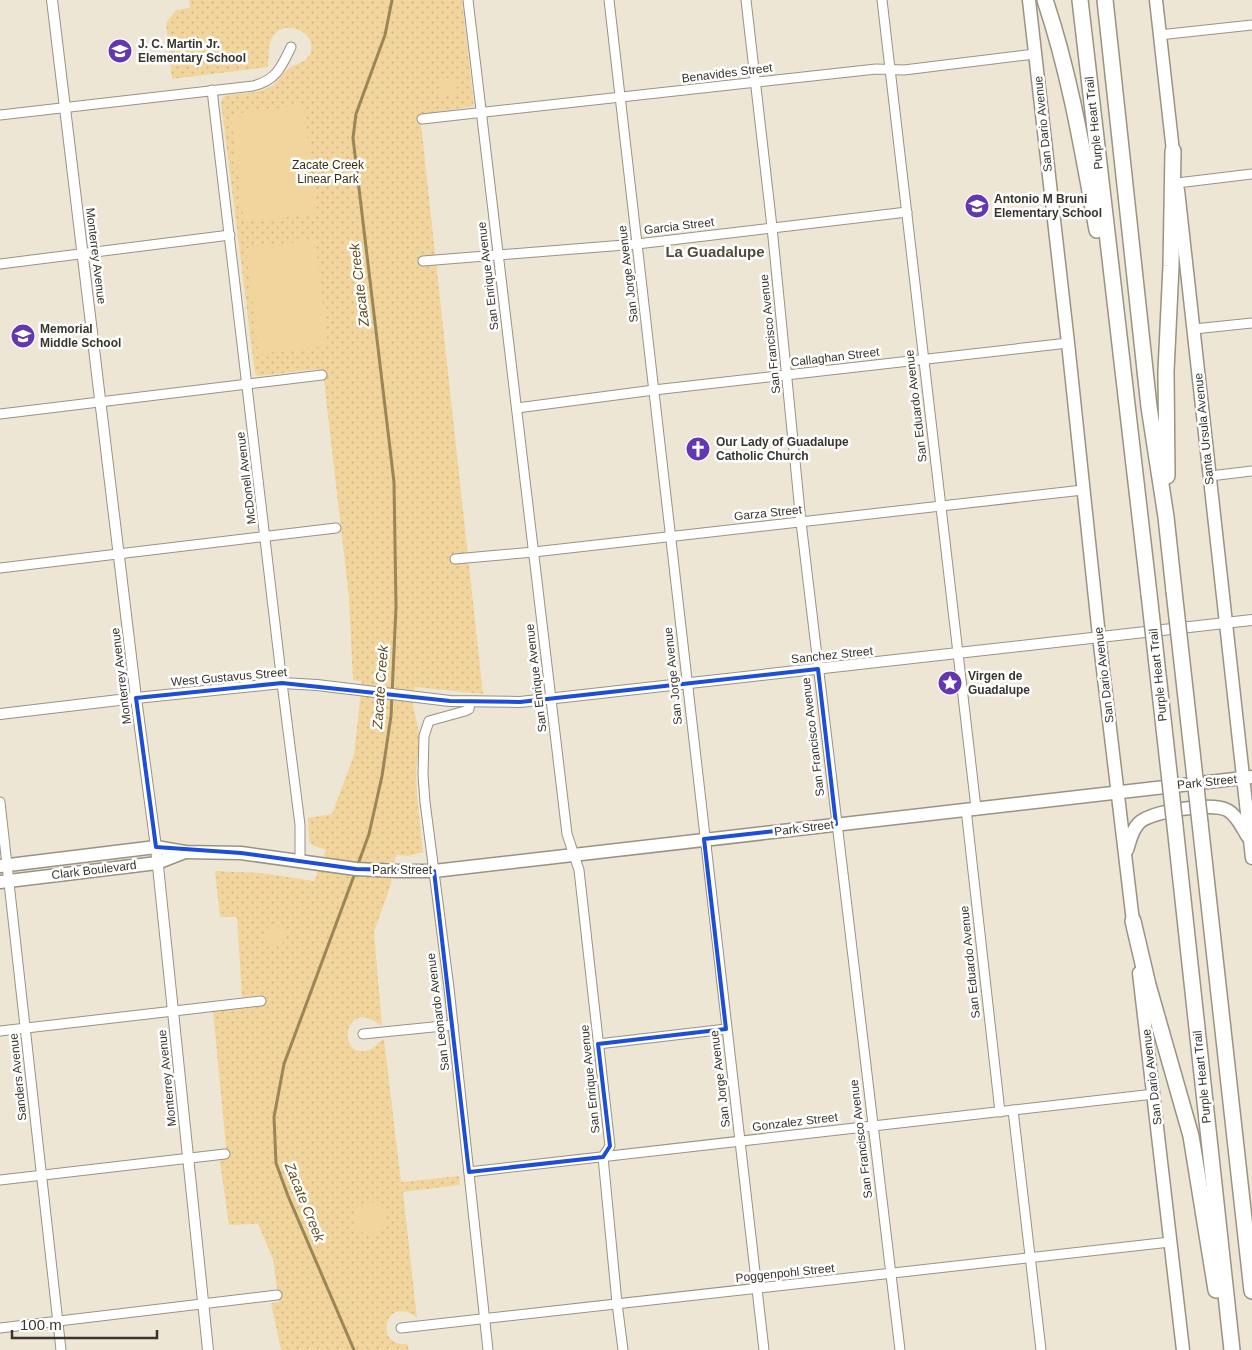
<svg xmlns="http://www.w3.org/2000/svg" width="1252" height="1350" font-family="Helvetica,sans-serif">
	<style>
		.grass { fill: url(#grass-dots) }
		.garden { fill: #f1d59c }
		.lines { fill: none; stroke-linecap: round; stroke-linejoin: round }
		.stream { stroke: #9b8657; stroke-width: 3 }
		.minor-casing { stroke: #9a9283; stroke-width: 11 }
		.tertiary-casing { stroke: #9a9283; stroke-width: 12 }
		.secondary-casing { stroke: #9a9283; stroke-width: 15 }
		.motorway-casing { stroke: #9a9283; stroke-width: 18 }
		.minor { stroke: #fff; stroke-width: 9 }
		.tertiary { stroke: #fff; stroke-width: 10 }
		.secondary { stroke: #fff; stroke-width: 12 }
		.motorway { stroke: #fff; stroke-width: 15 }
		.motorway-bridge-casing { stroke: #9a9283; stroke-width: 18; stroke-linecap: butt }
		.motorway-bridge { stroke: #fff; stroke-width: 15 }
		.marked { fill: none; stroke: #1d4ed8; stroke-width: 4; stroke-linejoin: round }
		.labels { text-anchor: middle; stroke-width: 5; stroke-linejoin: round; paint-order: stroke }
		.poi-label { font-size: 12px; font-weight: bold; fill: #38352e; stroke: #fff; text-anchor: start }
		.street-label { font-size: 12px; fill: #38352e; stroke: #fff }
		.park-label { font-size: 12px; fill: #3b2e11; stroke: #fff }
		.water-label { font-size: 14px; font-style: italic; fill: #634d1d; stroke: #fff }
		.quarter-label { font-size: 15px; font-weight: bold; fill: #504a3c; stroke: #fff }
	</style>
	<defs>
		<pattern id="grass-dots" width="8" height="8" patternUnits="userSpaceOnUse" patternTransform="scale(1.25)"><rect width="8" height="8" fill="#f1d59c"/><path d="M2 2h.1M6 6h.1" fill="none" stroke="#cfb787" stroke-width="1.8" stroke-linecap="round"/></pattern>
	</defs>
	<rect width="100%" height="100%" fill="#eee6d5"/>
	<path class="grass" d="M189 0H462L474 106 420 115 483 694 415 687 413 705 420 737 416 770 417 796 423 852 408 856 396 855 390 887 374 932 382 1026C378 1024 373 1020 368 1018 343 1011 340 1055 365 1051 375 1050 377 1042 384 1039L401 1182 459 1176 460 1185 403 1192 417 1318C385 1293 373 1347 407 1344L409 1350H281L271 1303 279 1302 273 1259 258 1224 229 1225 220 1162 226 1147 213 1011 263 1006 261 995 242 997 237 917H220L215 871 261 873 314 881 326 850 312 845 309 841 308 818 332 814 354 755 362 681 353 680 349 598 324 381 319 369 258 376 255 374 221 102 224 96C238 93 253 94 266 89 277 85 280 75 288 69 294 64 304 63 308 57 324 36 283 13 271 40 268 48 269 58 268 67L172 79 166 23 176 10 190 8Z"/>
	<g class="garden">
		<path d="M456 77 458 95 441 97 439 79Z"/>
		<path d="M304 105 316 214 244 222 231 114Z"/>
		<path d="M315 240 328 346 259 354 246 248Z"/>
		<path d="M269 925 286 929 282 946 265 942Z"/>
		<circle cx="369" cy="1218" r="16"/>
	</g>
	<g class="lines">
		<g class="stream">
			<path d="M357 867 369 834 382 776 391 716 396 607 394 482 353 138 356 114 385 35 392 0"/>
			<path d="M354 1350 288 1196 276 1163 274 1117 284 1064 355 873"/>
		</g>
		<defs>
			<g id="minor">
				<path d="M468 0 567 834 579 870 610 1146 603 1157 617 1303 623 1350"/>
				<path d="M609 0 764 1350"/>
				<path d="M746 0 772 227 801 522 900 1350"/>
				<path d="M882 0 976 808"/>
				<path d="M1159 35 1252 25"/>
				<path d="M212 90 282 683 300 825V862"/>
				<path d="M0 115 253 86C276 80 281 68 291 47"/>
				<path d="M422 119 876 69 904 70 1035 54"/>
				<path d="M1177 183 1252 174"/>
				<path d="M423 261 637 244 907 212"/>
				<path d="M0 264 230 235"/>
				<path d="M1194 329 1252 323"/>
				<path d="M517 408 654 390 1068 343"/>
				<path d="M0 414 322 375"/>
				<path d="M1210 476 1252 471"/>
				<path d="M455 559 534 552 1083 490"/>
				<path d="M0 568 336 528"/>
				<path d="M470 702 469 709 465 711 429 721 424 736 423 775 425 802 449 988 488 1350"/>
				<path d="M0 802 61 1350"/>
				<path d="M966 809 1000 1112"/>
				<path d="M0 1031 261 1001"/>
				<path d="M363 1034 453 1025"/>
				<path d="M598 1044 726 1029"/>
				<path d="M1013 1110 1041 1350"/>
				<path d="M469 1172 1154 1094"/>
				<path d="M0 1180 225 1154"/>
				<path d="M0 1328 277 1295"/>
				<path d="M401 1328 1170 1242"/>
			</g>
			<g id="tertiary">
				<path d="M52 0 136 698 156 847 208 1350"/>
				<path d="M0 714 136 698 282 683 317 685 450 701 520 702 1252 620"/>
			</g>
			<g id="secondary">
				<path d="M1029 0 1068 343 1099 636 1134 930"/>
				<path d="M1156 0 1174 160"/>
				<path d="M1178 190 1252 858"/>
				<path d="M1127 850C1130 841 1132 829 1140 822 1153 811 1212 802 1227 810 1237 815 1242 828 1248 837"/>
				<path d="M0 866 156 847 185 852 241 853 356 869 396 871H434L1252 777"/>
				<path d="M0 882 157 863 185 852"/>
				<path d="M1139 973 1183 1350"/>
			</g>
			<g id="motorway">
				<path d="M1045 0C1070 74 1083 153 1097 230"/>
				<path d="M1080 0 1149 594"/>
				<path d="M1105 0 1149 407 1166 517 1174 591"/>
				<path d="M1167 476 1166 371 1171 266 1173 151"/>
				<path d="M1200 823 1252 1291"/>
				<path d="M1175 826 1232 1350"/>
				<path d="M1133 921 1148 985 1191 1136 1216 1290"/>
			</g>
		</defs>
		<use href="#minor" class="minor-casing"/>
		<use href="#tertiary" class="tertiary-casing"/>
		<use href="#secondary" class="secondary-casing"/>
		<use href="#motorway" class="motorway-casing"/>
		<use href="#minor" class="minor"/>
		<use href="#tertiary" class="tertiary"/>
		<use href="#secondary" class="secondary"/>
		<use href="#motorway" class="motorway"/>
		<defs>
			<g id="motorway-bridge">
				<path d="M1174 591 1200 823"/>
				<path d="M1149 594 1175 826"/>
			</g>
		</defs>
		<use href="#motorway-bridge" class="motorway-bridge-casing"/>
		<use href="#motorway-bridge" class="motorway-bridge"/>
	</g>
	<path class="marked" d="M818 669 836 824 704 839 726 1029 598 1044 610 1146 603 1157 469 1172 434 871 356 869 241 853 156 847 136 698 282 683 450 701 520 702Z"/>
	<defs>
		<symbol id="school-disc" viewBox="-11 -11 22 22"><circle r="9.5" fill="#6337af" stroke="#fff"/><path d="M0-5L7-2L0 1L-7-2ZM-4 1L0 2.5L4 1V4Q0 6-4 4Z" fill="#fff"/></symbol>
		<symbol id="church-disc" viewBox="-11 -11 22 22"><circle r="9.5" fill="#6337af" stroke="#fff"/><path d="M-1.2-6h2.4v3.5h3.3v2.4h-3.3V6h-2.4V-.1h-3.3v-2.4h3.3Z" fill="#fff"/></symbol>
		<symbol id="sight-disc" viewBox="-11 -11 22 22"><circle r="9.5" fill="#6337af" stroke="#fff"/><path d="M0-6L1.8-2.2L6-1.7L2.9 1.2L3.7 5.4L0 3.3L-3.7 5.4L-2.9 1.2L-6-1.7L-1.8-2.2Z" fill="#fff"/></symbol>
	</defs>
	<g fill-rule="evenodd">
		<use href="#school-disc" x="106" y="37" width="28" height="28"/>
		<use href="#school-disc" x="963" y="192" width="28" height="28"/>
		<use href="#school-disc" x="9" y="322" width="28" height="28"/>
		<use href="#church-disc" x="684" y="435" width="28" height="28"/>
		<use href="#sight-disc" x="936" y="669" width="28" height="28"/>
	</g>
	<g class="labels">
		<g class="poi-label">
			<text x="138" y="48">J. C. Martin Jr.<tspan x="138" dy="14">Elementary School</tspan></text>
			<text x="994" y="203">Antonio M Bruni<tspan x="994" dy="14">Elementary School</tspan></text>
			<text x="40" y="333">Memorial<tspan x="40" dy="14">Middle School</tspan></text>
			<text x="716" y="446">Our Lady of Guadalupe<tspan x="716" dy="14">Catholic Church</tspan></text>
			<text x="968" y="680">Virgen de<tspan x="968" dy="14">Guadalupe</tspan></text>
		</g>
		<g class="street-label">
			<text transform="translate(727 73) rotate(-7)" y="4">Benavides Street</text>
			<text transform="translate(1094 123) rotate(-96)" y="4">Purple Heart Trail</text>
			<text transform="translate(1043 124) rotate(-96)" y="4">San Dario Avenue</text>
			<text transform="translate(679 226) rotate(-7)" y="4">Garcia Street</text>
			<text transform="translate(96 256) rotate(83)" y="4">Monterrey Avenue</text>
			<text transform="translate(628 274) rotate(-97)" y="4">San Jorge Avenue</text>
			<text transform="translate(488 276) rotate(-97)" y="4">San Enrique Avenue</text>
			<text transform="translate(770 334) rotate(-96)" y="4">San Francisco Avenue</text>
			<text transform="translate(835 357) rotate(-7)" y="4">Callaghan Street</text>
			<text transform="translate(916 406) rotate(-97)" y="4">San Eduardo Avenue</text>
			<text transform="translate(1204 429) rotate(-96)" y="4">Santa Ursula Avenue</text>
			<text transform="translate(246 478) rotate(-97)" y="4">McDonell Avenue</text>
			<text transform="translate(768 513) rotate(-6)" y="4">Garza Street</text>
			<text transform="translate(832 655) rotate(-6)" y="4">Sanchez Street</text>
			<text transform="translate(1104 675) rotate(-97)" y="4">San Dario Avenue</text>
			<text transform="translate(1158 675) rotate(-96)" y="4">Purple Heart Trail</text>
			<text transform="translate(121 676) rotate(-97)" y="4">Monterrey Avenue</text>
			<text transform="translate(673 676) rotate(-96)" y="4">San Jorge Avenue</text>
			<text transform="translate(229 677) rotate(-5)" y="4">West Gustavus Street</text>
			<text transform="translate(536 678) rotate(-97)" y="4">San Enrique Avenue</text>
			<text transform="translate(813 737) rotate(-97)" y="4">San Francisco Avenue</text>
			<text transform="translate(1207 782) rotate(-6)" y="4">Park Street</text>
			<text transform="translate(804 828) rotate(-7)" y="4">Park Street</text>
			<text transform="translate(94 870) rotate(-7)" y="4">Clark Boulevard</text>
			<text x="402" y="874">Park Street</text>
			<text transform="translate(970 962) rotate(-96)" y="4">San Eduardo Avenue</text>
			<text transform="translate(438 1012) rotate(-97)" y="4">San Leonardo Avenue</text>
			<text transform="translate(18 1077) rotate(-96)" y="4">Sanders Avenue</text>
			<text transform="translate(1152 1077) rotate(-97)" y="4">San Dario Avenue</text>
			<text transform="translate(1202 1077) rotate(-96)" y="4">Purple Heart Trail</text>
			<text transform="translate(167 1078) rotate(-96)" y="4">Monterrey Avenue</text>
			<text transform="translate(590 1079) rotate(-96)" y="4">San Enrique Avenue</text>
			<text transform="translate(720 1079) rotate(-97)" y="4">San Jorge Avenue</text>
			<text transform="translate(795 1122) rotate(-7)" y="4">Gonzalez Street</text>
			<text transform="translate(861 1139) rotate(-97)" y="4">San Francisco Avenue</text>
			<text transform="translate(785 1273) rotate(-6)" y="4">Poggenpohl Street</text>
		</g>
		<g class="park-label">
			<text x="328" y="169">Zacate Creek<tspan x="328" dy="14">Linear Park</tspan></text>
		</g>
		<g class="water-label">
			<text transform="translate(359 285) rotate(-97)" y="5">Zacate Creek</text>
			<text transform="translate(380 687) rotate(-86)" y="5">Zacate Creek</text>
			<text transform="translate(305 1202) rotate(68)" y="5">Zacate Creek</text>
		</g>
		<g class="quarter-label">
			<text x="715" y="257">La Guadalupe</text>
		</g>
	</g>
	<path d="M12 1330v8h145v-8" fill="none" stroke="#38352e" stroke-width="2.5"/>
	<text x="20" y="1330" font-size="15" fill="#38352e" stroke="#ffffff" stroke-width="4" paint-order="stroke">100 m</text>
</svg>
